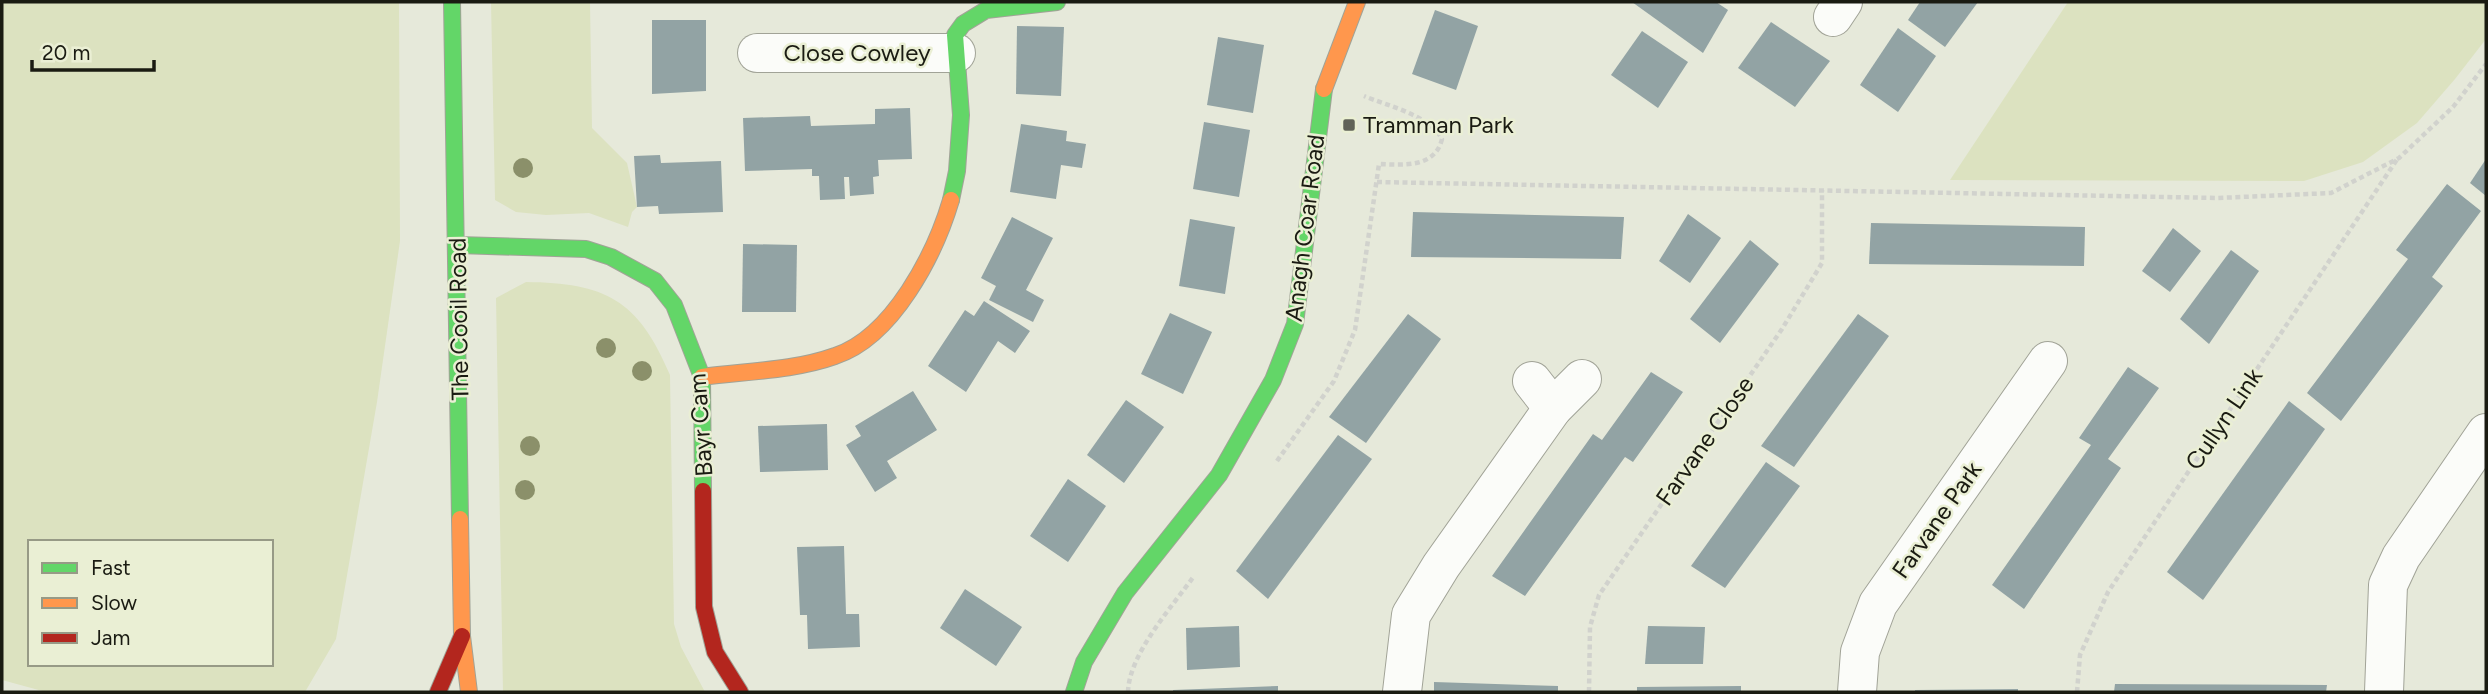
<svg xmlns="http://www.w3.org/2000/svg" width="2488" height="694" font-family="Figtree,sans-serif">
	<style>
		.green { fill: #dce2c0; fill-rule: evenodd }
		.building { fill: #92a3a4 }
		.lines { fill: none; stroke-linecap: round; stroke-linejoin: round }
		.street-casing { stroke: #a1a397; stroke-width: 40 }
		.fast-casing { stroke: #a1a397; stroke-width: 18 }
		.slow-casing { stroke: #a1a397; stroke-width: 18 }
		.jam-casing { stroke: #a1a397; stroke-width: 18 }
		.path { stroke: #d1d2cd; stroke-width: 4.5; stroke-dasharray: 5 3.5; stroke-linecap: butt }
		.street { stroke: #fbfcf9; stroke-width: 38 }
		.fast { stroke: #63d668; stroke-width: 16 }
		.slow { stroke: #ff974d; stroke-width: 16 }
		.jam { stroke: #b3261e; stroke-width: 16 }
		.tree { fill: #8b906a }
		.poi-dot { fill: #616358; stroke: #eaefd4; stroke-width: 2.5 }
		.labels { text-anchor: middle; stroke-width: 5; stroke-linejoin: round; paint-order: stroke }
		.street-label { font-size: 24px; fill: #1a1b12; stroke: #eaefd4 }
		.poi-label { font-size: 24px; fill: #1a1b12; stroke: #eaefd4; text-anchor: start }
	</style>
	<rect width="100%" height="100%" fill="#e6e9da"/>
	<g class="green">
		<path d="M2 2H399L400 241 377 402 336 639 305 692H46L2 680ZM30 542H271V664H30Z"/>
		<path d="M491 2H590L592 128 627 163 637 207 632 212 628 227 589 213 546 215 516 212 495 200Z"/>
		<path d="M2068 2H2486V39L2455 79 2417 123 2363 162 2304 181 1950 180Z"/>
		<path d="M526 282C605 283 638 299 670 375L674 624 681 647 705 692H503L496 298Z"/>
	</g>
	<g class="building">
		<path d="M1632 2H1716L1728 10 1703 53Z"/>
		<path d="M1920 2H1978L1945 47 1908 20Z"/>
		<path d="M1435 10 1478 26 1456 90 1412 74Z"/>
		<path d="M652 20H706V91L652 94Z"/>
		<path d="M1771 22 1830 61 1795 107 1738 68Z"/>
		<path d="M1017 26 1064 27 1061 96 1016 94Z"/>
		<path d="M1898 28 1936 56 1898 112 1860 85Z"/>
		<path d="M1642 31 1688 62 1658 108 1611 75Z"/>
		<path d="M1218 37 1264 45 1253 113 1207 105Z"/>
		<path d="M910 108 912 159 878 160 879 176 873 177 874 194 850 196 849 177H844L845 199 820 200 819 176H812V169L745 171 743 118 810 116 811 126 875 124V109Z"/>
		<path d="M1204 122 1250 130 1239 197 1193 189Z"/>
		<path d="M1021 124 1067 131 1066 141 1086 144 1082 168 1061 165 1056 199 1010 192Z"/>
		<path d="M660 155 661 163 721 161 723 212 659 214 658 206 637 207 634 156Z"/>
		<path d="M2486 159V196L2470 183Z"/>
		<path d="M2447 184 2481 211 2432 277 2443 286 2341 421 2307 393 2408 259 2396 250Z"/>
		<path d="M1413 212 1624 217 1621 259 1411 257Z"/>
		<path d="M1688 214 1721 238 1690 283 1659 261Z"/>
		<path d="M1012 217 1053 238 1026 290 1044 300 1033 322 989 300 996 286 981 278Z"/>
		<path d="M1190 219 1235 227 1225 294 1179 286Z"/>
		<path d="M1871 223 2085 227 2084 266 1869 264Z"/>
		<path d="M2173 228 2201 251 2170 292 2142 271Z"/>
		<path d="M1750 240 1779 264 1720 343 1690 319Z"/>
		<path d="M743 244 797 245 796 312H742Z"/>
		<path d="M2231 250 2259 271 2209 344 2180 319Z"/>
		<path d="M984 301 1030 331 1015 353 998 341 966 392 928 366 965 310 974 316Z"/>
		<path d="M1170 313 1212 332 1183 394 1141 374Z"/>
		<path d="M1408 314 1441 339 1366 443 1329 417Z"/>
		<path d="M1858 314 1889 336 1794 467 1761 446Z"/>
		<path d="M2128 367 2159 388 2108 459 2121 468 2024 609 1992 585 2091 445 2079 438Z"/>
		<path d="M1651 372 1683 392 1633 462 1625 457 1525 596 1492 576 1593 434 1602 440Z"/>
		<path d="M913 391 937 430 887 461 897 478 875 492 846 445 861 436 855 426Z"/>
		<path d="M1126 400 1164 427 1124 483 1087 455Z"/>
		<path d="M2289 401 2325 429 2203 600 2167 572Z"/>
		<path d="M827 424 828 470 760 472 758 426Z"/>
		<path d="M1338 435 1372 459 1268 599 1236 571Z"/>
		<path d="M1766 462 1800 486 1725 588 1691 566Z"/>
		<path d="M1068 479 1106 506 1068 562 1030 536Z"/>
		<path d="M844 546 846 614H859L860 647 808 649 807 615H800L797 547Z"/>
		<path d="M965 589 1022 627 996 666 940 628Z"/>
		<path d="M1239 626 1240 667 1187 670 1186 628Z"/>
		<path d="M1648 626 1705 627 1703 664H1645Z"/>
		<path d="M1434 682 1558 686V692H1434Z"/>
		<path d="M2115 684 2327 685 2326 692H2114Z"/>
		<path d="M1278 686V692H1173V690Z"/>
		<path d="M1741 686V692H1637V687Z"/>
		<path d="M2018 689V692H1915V690Z"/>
	</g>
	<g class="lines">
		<defs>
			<g id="street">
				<path d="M1833 17 1843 2"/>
				<path d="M757 53H956"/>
				<path d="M1532 381 1553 408"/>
				<path d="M1402 692 1411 615 1441 566 1553 408 1582 379"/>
				<path d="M1857 692 1860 652 1878 604 2048 361"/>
				<path d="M2384 692 2388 585 2401 557 2486 433"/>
			</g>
			<g id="fast">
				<path d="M452 2 460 519"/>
				<path d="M951 200 957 171 961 115 955 35 963 24 986 10 1057 2"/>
				<path d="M458 245 586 249 611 257 655 281 674 305 702 377 703 491"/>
				<path d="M1074 692 1084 662 1125 593 1219 475 1273 380 1295 324 1324 89"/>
			</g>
			<g id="slow">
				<path d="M1324 89 1357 2"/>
				<path d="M702 377C746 371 793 371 835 356 893 337 935 254 951 200"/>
				<path d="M460 519 462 636 469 692"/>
			</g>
			<g id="jam">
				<path d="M703 491 704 607 715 652 740 692"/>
				<path d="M438 692 462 636"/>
			</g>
		</defs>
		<use href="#street" class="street-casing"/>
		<use href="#fast" class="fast-casing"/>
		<use href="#slow" class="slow-casing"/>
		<use href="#jam" class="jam-casing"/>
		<g class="path">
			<path d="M1377 182 2218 198 2331 193 2399 158 2453 107 2486 64"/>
			<path d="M1277 461 1334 381 1355 330 1379 164C1404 165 1435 168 1442 139 1429 115 1388 106 1364 96"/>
			<path d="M1128 692C1129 654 1172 607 1194 576"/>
			<path d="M1589 692 1590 627 1599 595 1782 329 1822 263V190"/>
			<path d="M2077 692 2080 655 2108 592 2398 158"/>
		</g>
		<use href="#street" class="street"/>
		<use href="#fast" class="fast"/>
		<use href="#slow" class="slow"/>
		<use href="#jam" class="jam"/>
	</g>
	<g class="tree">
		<circle cx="523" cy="168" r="10"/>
		<circle cx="606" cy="348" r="10"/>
		<circle cx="642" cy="371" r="10"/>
		<circle cx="530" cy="446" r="10"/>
		<circle cx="525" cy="490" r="10"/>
	</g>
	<rect class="poi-dot" x="1342" y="118" width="14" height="14" rx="3.5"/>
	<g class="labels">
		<g class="street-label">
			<text x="857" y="61">Close Cowley</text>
			<text transform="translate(1305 228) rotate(-83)" y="8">Anagh Coar Road</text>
			<text transform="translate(459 319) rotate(-91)" y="8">The Cooil Road</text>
			<text transform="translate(2224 419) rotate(-56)" y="8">Cullyn Link</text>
			<text transform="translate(701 425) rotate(-94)" y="8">Bayr Cam</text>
			<text transform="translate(1705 441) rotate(-55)" y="8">Farvane Close</text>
			<text transform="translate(1937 520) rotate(-55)" y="8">Farvane Park</text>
		</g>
		<g class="poi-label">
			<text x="1363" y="133">Tramman Park</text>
		</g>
	</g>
	<rect width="2488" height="694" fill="none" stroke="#1a1b12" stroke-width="7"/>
	<rect x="28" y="540" width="245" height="126" fill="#eaefd4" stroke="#979a86" stroke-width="2"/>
	<rect x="42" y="563" width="35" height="10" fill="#63d668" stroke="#979a86" stroke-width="2"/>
	<text x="91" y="575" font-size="21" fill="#1a1b12">Fast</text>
	<rect x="42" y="598" width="35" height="10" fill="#ff974d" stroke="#979a86" stroke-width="2"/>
	<text x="91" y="610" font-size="21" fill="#1a1b12">Slow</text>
	<rect x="42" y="633" width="35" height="10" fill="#b3261e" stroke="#979a86" stroke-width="2"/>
	<text x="91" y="645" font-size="21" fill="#1a1b12">Jam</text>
	<path d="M32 60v10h122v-10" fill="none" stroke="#1a1b12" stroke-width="3.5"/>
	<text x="42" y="60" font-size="21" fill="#1a1b12" stroke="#eaefd4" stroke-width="5" paint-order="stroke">20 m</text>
</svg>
